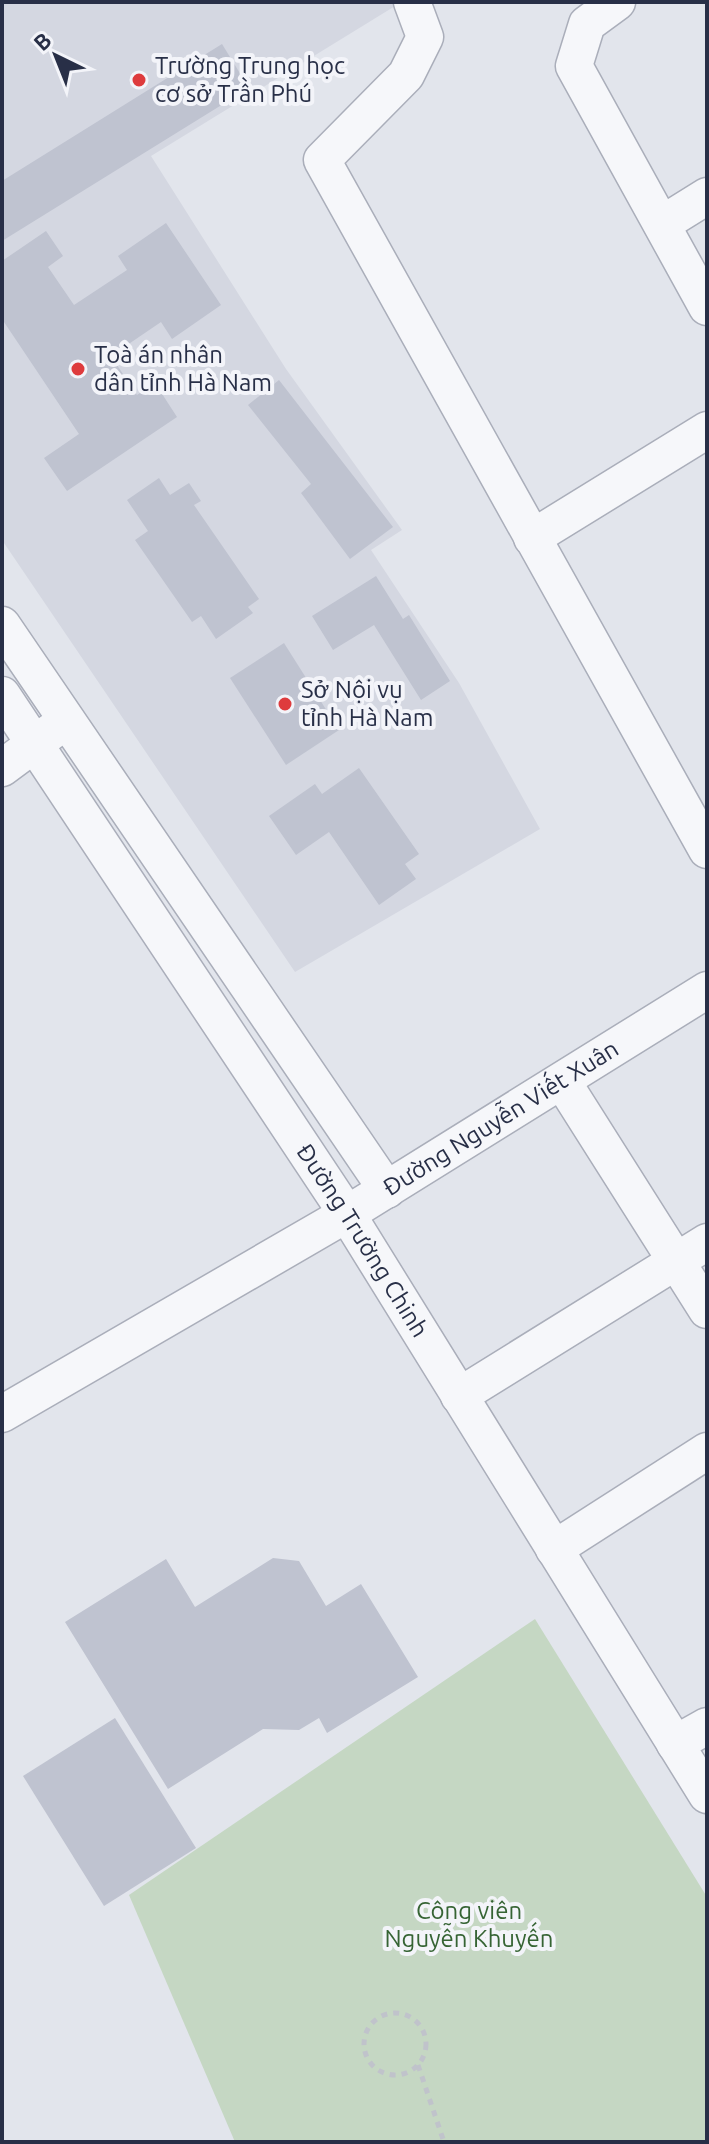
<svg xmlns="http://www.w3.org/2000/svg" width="709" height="2144" font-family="Ubuntu,sans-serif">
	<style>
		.built { fill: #d4d7e1 }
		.green { fill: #c5d7c3 }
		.building { fill: #bfc3d0 }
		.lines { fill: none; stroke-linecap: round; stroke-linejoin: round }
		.minor-casing { stroke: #aaaeba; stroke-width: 39 }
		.path { stroke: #c0c3cb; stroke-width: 5; stroke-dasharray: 6 6; stroke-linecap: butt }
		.minor { stroke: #f6f7fa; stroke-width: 36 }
		.poi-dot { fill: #de3b3d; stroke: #f3f4f9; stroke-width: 3 }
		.labels { text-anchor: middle; stroke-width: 8; stroke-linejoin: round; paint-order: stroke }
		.poi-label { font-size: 24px; fill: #282f47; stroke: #f3f4f9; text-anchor: start }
		.street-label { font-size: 24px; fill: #282f47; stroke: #f3f4f9 }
		.park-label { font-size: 24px; fill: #366434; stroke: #f3f4f9 }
	</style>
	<rect width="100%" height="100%" fill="#e2e5ec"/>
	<path class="built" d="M2 2 400 3 151 156 286 369 402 530 371 550 459 683 540 829 295 972 2 540Z"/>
	<path class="green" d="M535 1619 707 1897V2142H235L129 1895Z"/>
	<g class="building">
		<path d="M222 44 249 88 2 241V181Z"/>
		<path d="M166 223 221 305 172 339 161 322 111 356 137 395 155 383 177 417 67 491 44 458 79 434 2 319V261L46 231 63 256 48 267 74 305 127 270 118 256Z"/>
		<path d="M279 380 393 527 350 559 301 493 311 484 248 405Z"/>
		<path d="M159 478 170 495 189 483 201 501 194 505 259 599 248 607 253 613 216 639 201 616 192 622 135 540 148 531 127 500Z"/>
		<path d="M376 576 403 619 409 615 450 681 421 700 374 625 333 650 312 616Z"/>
		<path d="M284 643 339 730 286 765 230 678Z"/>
		<path d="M359 768 419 854 405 864 416 879 379 905 329 832 296 855 269 816 315 784 322 794Z"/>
		<path d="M273 1558 299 1561 326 1606 361 1584 418 1677 327 1733 319 1718 299 1730 263 1729 168 1789 65 1622 166 1559 195 1607Z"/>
		<path d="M115 1718 196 1848 104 1906 23 1776Z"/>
	</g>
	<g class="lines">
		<defs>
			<g id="minor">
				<path d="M412 2 425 37 406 75 322 160 707 850"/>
				<path d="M617 2 587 24 574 66 707 307"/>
				<path d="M662 224 707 196"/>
				<path d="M532 538 707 430"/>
				<path d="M2 625 387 1190"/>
				<path id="s1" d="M2 695 347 1214 707 1795"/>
				<path d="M2 768 52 731"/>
				<path d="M562 1081 707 1310"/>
				<path d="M459 1396 707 1242"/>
				<path id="s2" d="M2 1414 347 1214 707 990"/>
				<path d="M554 1549 707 1451"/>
				<path d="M675 1744 707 1726"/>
			</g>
		</defs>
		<use href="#minor" class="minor-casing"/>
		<g class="path">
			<circle cx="395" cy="2044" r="31"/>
			<path d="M418 2065 444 2142"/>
		</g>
		<use href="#minor" class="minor"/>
	</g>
	<g class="poi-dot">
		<circle cx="139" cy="80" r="8"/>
		<circle cx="78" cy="369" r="8"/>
		<circle cx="285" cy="704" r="8"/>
	</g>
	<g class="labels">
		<g class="poi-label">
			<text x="155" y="74">Trường Trung học<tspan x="155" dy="28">cơ sở Trần Phú</tspan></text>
			<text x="94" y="363">Toà án nhân<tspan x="94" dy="28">dân tỉnh Hà Nam</tspan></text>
			<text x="301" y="698">Sở Nội vụ<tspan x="301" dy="28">tỉnh Hà Nam</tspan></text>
		</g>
		<g class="street-label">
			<text dy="8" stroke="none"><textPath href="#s2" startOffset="580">Đường Nguyễn Viết Xuân</textPath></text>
			<text dy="8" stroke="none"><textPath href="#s1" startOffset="654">Đường Trường Chinh</textPath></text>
		</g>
		<g class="park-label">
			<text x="469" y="1919">Công viên<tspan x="469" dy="28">Nguyễn Khuyến</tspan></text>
		</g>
	</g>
	<rect width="709" height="2144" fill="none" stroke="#282f47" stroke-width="8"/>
	<g transform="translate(56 56) rotate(317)" stroke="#f3f4f9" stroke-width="6" paint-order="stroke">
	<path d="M0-6L14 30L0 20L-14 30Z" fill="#282f47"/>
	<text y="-12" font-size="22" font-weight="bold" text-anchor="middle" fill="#282f47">B</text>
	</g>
</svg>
